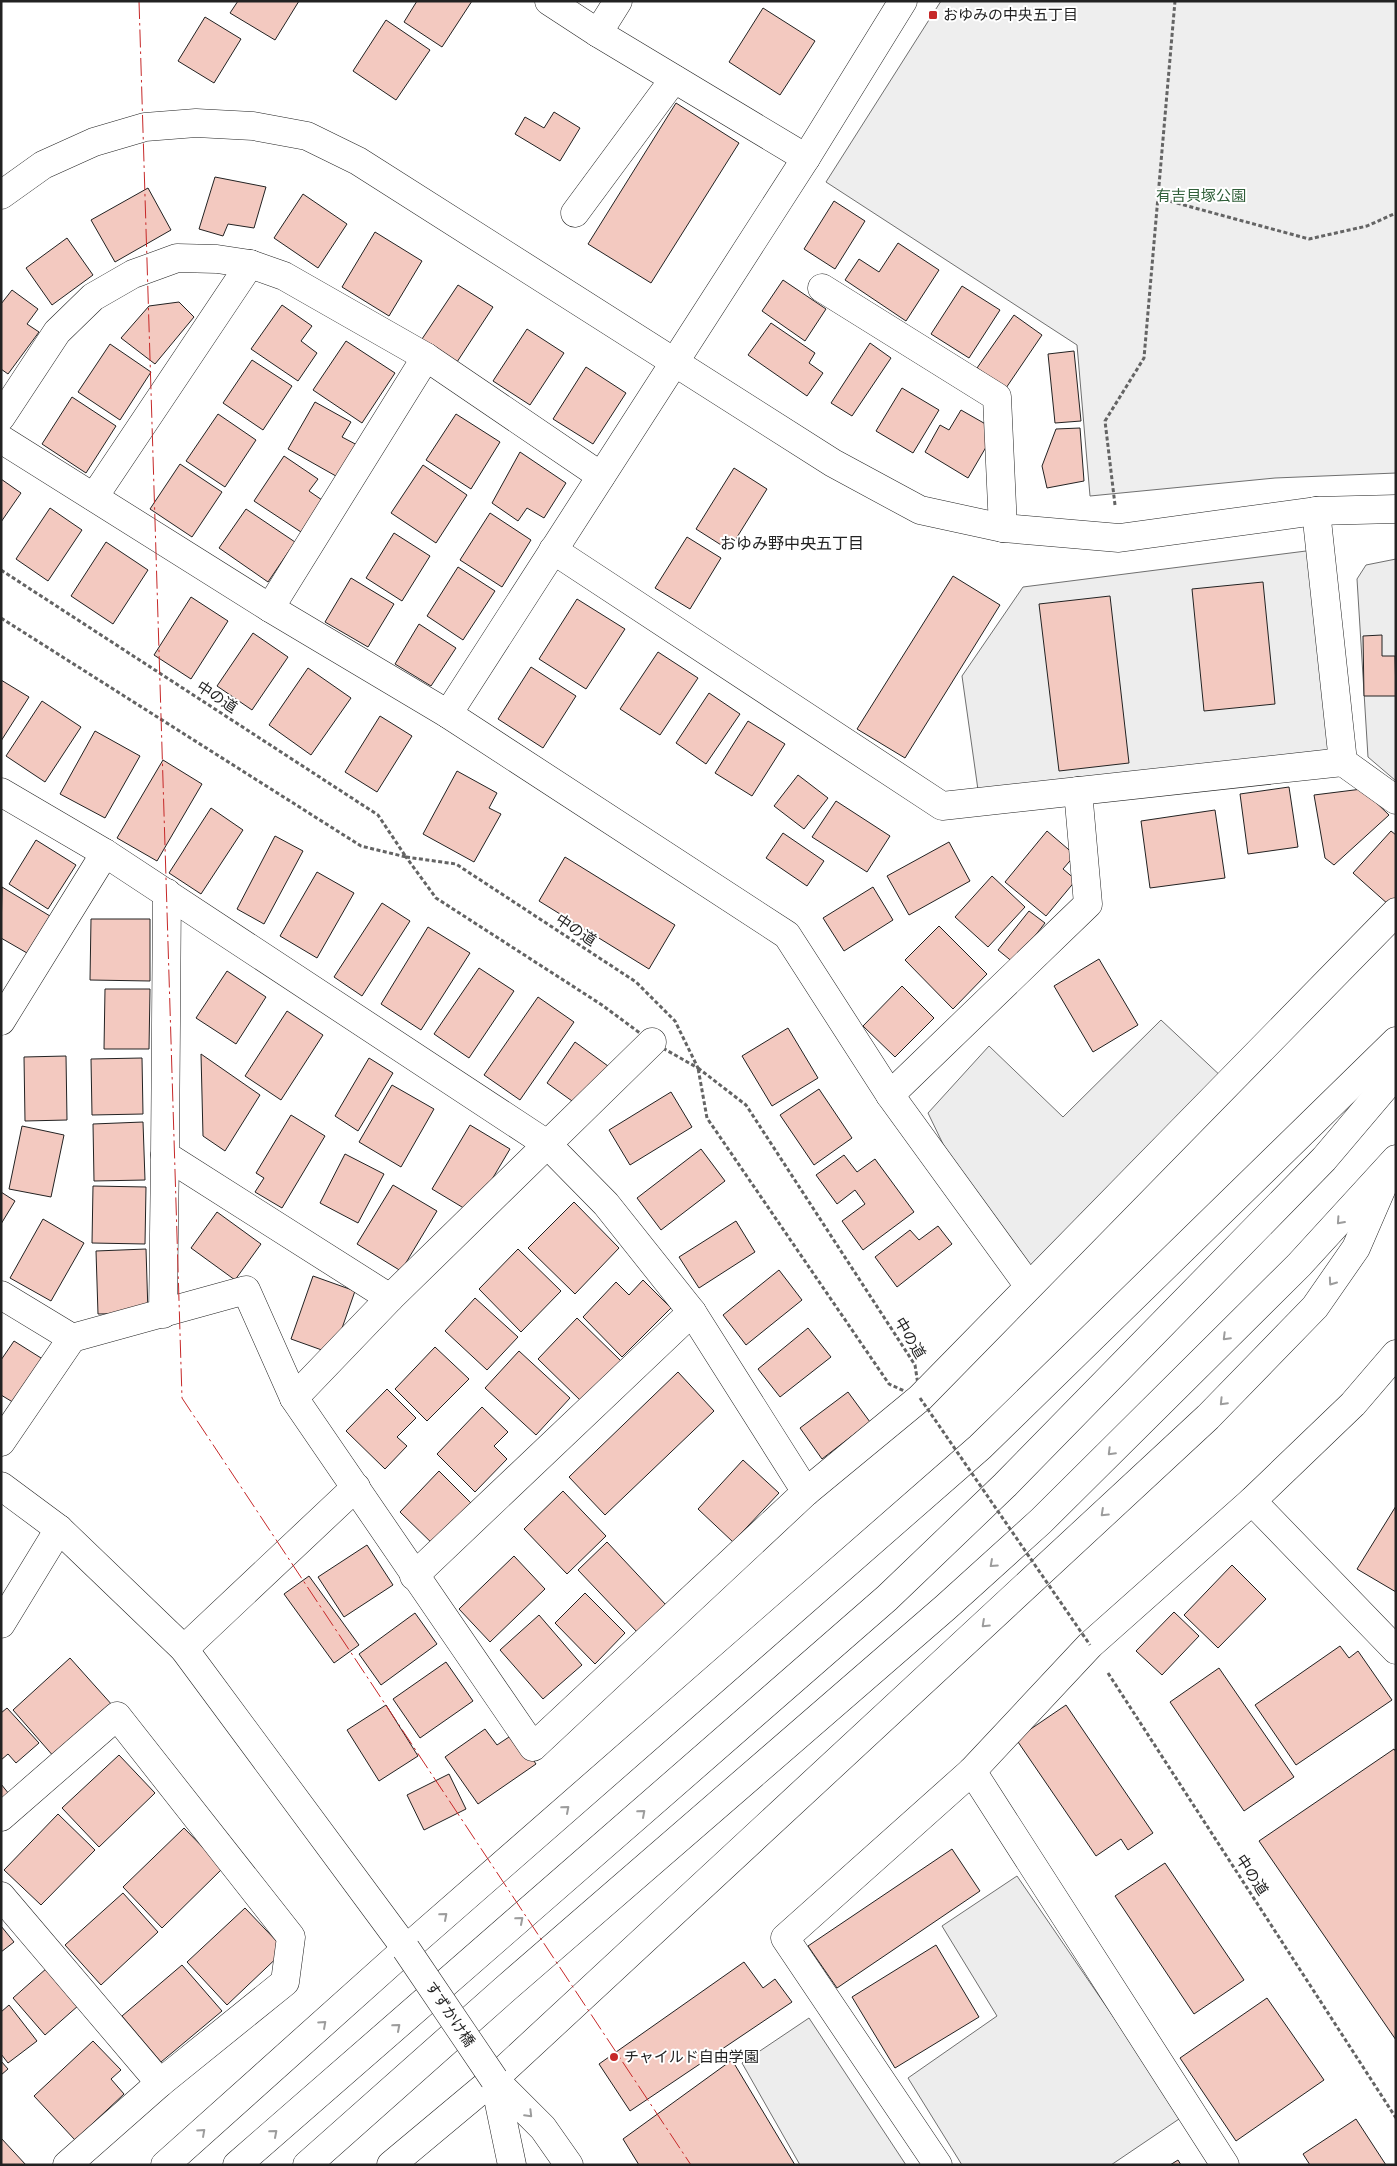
<svg xmlns="http://www.w3.org/2000/svg" width="1397" height="2166" font-family="Jost,'Noto Sans JP',sans-serif">
	<style>
		.green { fill: #eee; stroke: #6f6f6f }
		.parking { fill: #ededed; stroke: #6f6f6f }
		.building { fill: #f3c9c0; stroke: #222 }
		.lines { fill: none; stroke-linecap: round; stroke-linejoin: round }
		.minor-casing { stroke: #222; stroke-width: 29 }
		.path { stroke: #646464; stroke-width: 3; stroke-dasharray: 4 2.5; stroke-linecap: butt }
		.minor { stroke: #fff; stroke-width: 28 }
		.minor-bridge-casing { stroke: #222; stroke-width: 29; stroke-linecap: butt }
		.path-bridge { stroke: #646464; stroke-width: 3; stroke-dasharray: 4 2.5; stroke-linecap: butt }
		.minor-bridge { stroke: #fff; stroke-width: 28 }
		.power { stroke: #c62828; stroke-width: 1; stroke-dasharray: 18 4 2.5 4; stroke-linecap: butt }
		.oneway { stroke: #9c9c9c }
		.poi-dot { fill: #c62828; stroke: #fff; stroke-width: 2 }
		.labels { text-anchor: middle; stroke-width: 4; stroke-linejoin: round; paint-order: stroke }
		.poi-label { font-size: 15px; fill: #222; stroke: #fff; text-anchor: start }
		.park-label { font-size: 15px; fill: #2f5e38; stroke: #fff }
		.street-label { font-size: 15px; fill: #222; stroke: #fff }
		.neighbourhood-label { font-size: 16px; fill: #222; stroke: #fff }
	</style>
	<rect width="100%" height="100%" fill="#fff"/>
	<path class="green" d="M941 1H1396V473L1275 478 1090 496 1077 345 826 182Z"/>
	<g class="parking">
		<path d="M1306 551 1319 563 1336 755 979 797 962 676 1023 587Z"/>
		<path d="M1396 559V781L1368 757 1357 579 1366 565Z"/>
		<path d="M1161 1020 1224 1079 1024 1272 943 1144 928 1113 989 1046 1063 1117Z"/>
		<path d="M1017 1876 1182 2117 1111 2165H962L908 2078 997 2016 942 1926Z"/>
		<path d="M809 2018 906 2165H800L742 2063Z"/>
	</g>
	<g class="building">
		<path d="M238 1H299L275 40 230 13Z"/>
		<path d="M417 1H472L442 47 404 22Z"/>
		<path d="M763 8 815 41 780 95 729 62Z"/>
		<path d="M205 17 241 39 214 83 178 61Z"/>
		<path d="M386 20 430 50 396 100 353 71Z"/>
		<path d="M676 103 739 143 651 283 588 244Z"/>
		<path d="M554 112 580 128 560 161 515 134 525 117 544 128Z"/>
		<path d="M215 177 266 187 254 228 228 224 223 236 199 229Z"/>
		<path d="M148 188 171 230 115 262 91 220Z"/>
		<path d="M303 194 347 224 318 268 274 238Z"/>
		<path d="M834 201 865 221 835 269 804 249Z"/>
		<path d="M375 232 422 261 389 316 342 287Z"/>
		<path d="M67 238 93 275 52 305 26 268Z"/>
		<path d="M898 243 939 270 906 321 845 280 859 259 879 272Z"/>
		<path d="M783 280 826 309 805 341 762 311Z"/>
		<path d="M458 285 493 307 457 362 422 339Z"/>
		<path d="M962 286 1000 310 969 358 931 334Z"/>
		<path d="M12 290 38 309 27 324 39 332 8 374 1 369V304Z"/>
		<path d="M179 302 194 317 155 364 121 338 149 306Z"/>
		<path d="M282 305 312 326 301 341 317 353 298 381 251 349Z"/>
		<path d="M1014 315 1042 335 1006 388 977 368Z"/>
		<path d="M771 323 815 353 809 363 823 373 807 396 748 355Z"/>
		<path d="M527 329 564 353 530 405 493 381Z"/>
		<path d="M346 341 395 373 362 423 313 390Z"/>
		<path d="M870 343 891 358 852 416 831 403Z"/>
		<path d="M110 344 151 372 120 420 78 392Z"/>
		<path d="M1074 351 1081 421 1055 423 1048 354Z"/>
		<path d="M252 360 292 386 263 430 223 403Z"/>
		<path d="M586 367 626 393 593 444 553 419Z"/>
		<path d="M902 388 939 410 913 453 876 431Z"/>
		<path d="M72 397 116 426 86 473 42 444Z"/>
		<path d="M315 402 351 422 342 437 361 447 343 480 288 449Z"/>
		<path d="M961 410 996 430 968 478 925 452 940 425 949 430Z"/>
		<path d="M218 414 256 440 225 487 186 461Z"/>
		<path d="M456 414 500 442 471 489 426 460Z"/>
		<path d="M1080 428 1084 481 1047 488 1042 466 1056 429Z"/>
		<path d="M520 452 566 483 544 518 527 508 518 521 492 503Z"/>
		<path d="M284 456 318 479 309 491 322 500 301 532 254 501Z"/>
		<path d="M180 464 222 492 192 537 150 509Z"/>
		<path d="M423 465 467 495 436 543 391 513Z"/>
		<path d="M734 468 767 489 729 550 696 529Z"/>
		<path d="M1 479 21 493 1 522Z"/>
		<path d="M50 508 82 530 48 581 16 559Z"/>
		<path d="M246 509 295 542 268 582 219 548Z"/>
		<path d="M490 513 531 540 502 587 460 560Z"/>
		<path d="M394 533 430 556 402 601 366 578Z"/>
		<path d="M687 537 721 558 690 609 655 588Z"/>
		<path d="M106 542 148 570 113 624 71 596Z"/>
		<path d="M458 567 495 591 463 640 427 616Z"/>
		<path d="M953 576 1000 605 905 758 857 729Z"/>
		<path d="M351 578 394 604 368 647 325 622Z"/>
		<path d="M1263 582 1275 704 1204 711 1192 589Z"/>
		<path d="M1110 596 1129 763 1059 771 1039 604Z"/>
		<path d="M191 597 228 621 191 679 154 655Z"/>
		<path d="M577 599 625 629 586 689 539 659Z"/>
		<path d="M419 624 456 648 431 686 395 664Z"/>
		<path d="M253 633 288 657 252 710 217 686Z"/>
		<path d="M1382 635V656H1395L1396 696H1364L1363 636Z"/>
		<path d="M658 652 698 678 660 735 620 709Z"/>
		<path d="M531 667 576 696 543 748 498 719Z"/>
		<path d="M308 668 351 698 311 755 269 725Z"/>
		<path d="M1 680 29 697 1 741Z"/>
		<path d="M709 693 740 714 706 764 676 743Z"/>
		<path d="M42 701 81 727 45 782 6 756Z"/>
		<path d="M380 716 412 736 377 792 345 772Z"/>
		<path d="M748 721 785 744 752 796 715 773Z"/>
		<path d="M95 731 140 756 105 818 60 794Z"/>
		<path d="M163 760 202 784 157 861 117 838Z"/>
		<path d="M457 771 497 793 489 808 501 814 474 862 423 834Z"/>
		<path d="M798 775 828 798 804 829 774 806Z"/>
		<path d="M1289 787 1298 847 1248 854 1240 794Z"/>
		<path d="M1362 789 1389 815 1334 865 1325 858 1314 795Z"/>
		<path d="M836 801 890 836 867 872 812 837Z"/>
		<path d="M211 808 243 830 201 894 169 873Z"/>
		<path d="M1215 810 1225 878 1150 888 1141 821Z"/>
		<path d="M1047 831 1075 855 1063 869 1076 880 1046 916 1005 882Z"/>
		<path d="M1391 831 1396 835V898L1389 905 1353 873Z"/>
		<path d="M783 833 824 861 807 886 766 858Z"/>
		<path d="M275 836 303 851 264 924 237 909Z"/>
		<path d="M36 840 76 865 48 909 9 884Z"/>
		<path d="M949 842 970 881 909 915 887 876Z"/>
		<path d="M565 857 675 925 649 969 539 901Z"/>
		<path d="M317 872 354 893 317 958 280 936Z"/>
		<path d="M992 876 1025 907 988 947 955 917Z"/>
		<path d="M2 887 50 916 27 953 1 938Z"/>
		<path d="M873 887 893 920 844 951 823 918Z"/>
		<path d="M382 903 410 921 362 996 334 977Z"/>
		<path d="M1029 911 1045 923 1014 963 998 950Z"/>
		<path d="M91 919H150V981L90 980Z"/>
		<path d="M939 926 987 974 953 1009 905 960Z"/>
		<path d="M428 927 470 953 421 1030 381 1004Z"/>
		<path d="M1099 959 1138 1025 1093 1052 1054 986Z"/>
		<path d="M479 968 514 991 469 1058 434 1034Z"/>
		<path d="M227 971 266 997 236 1044 196 1018Z"/>
		<path d="M902 986 934 1018 895 1057 863 1026Z"/>
		<path d="M105 989H150L149 1049H104Z"/>
		<path d="M538 997 574 1022 520 1100 484 1075Z"/>
		<path d="M287 1011 323 1035 281 1100 245 1076Z"/>
		<path d="M788 1028 818 1078 772 1106 742 1056Z"/>
		<path d="M575 1042 608 1066 579 1106 547 1083Z"/>
		<path d="M201 1054 260 1095 225 1151 203 1136Z"/>
		<path d="M66 1056 67 1120 25 1121 24 1057Z"/>
		<path d="M142 1058 143 1114 92 1115 91 1059Z"/>
		<path d="M369 1058 393 1073 358 1131 335 1116Z"/>
		<path d="M392 1085 434 1109 401 1167 359 1142Z"/>
		<path d="M819 1089 852 1138 814 1165 780 1115Z"/>
		<path d="M671 1092 692 1127 630 1165 609 1130Z"/>
		<path d="M291 1115 325 1136 282 1208 255 1192 264 1178 256 1173Z"/>
		<path d="M143 1122 145 1180 94 1181 93 1124Z"/>
		<path d="M470 1125 510 1149 472 1213 432 1189Z"/>
		<path d="M22 1126 64 1135 51 1197 9 1189Z"/>
		<path d="M701 1149 725 1181 661 1230 637 1198Z"/>
		<path d="M345 1154 384 1174 358 1223 320 1203Z"/>
		<path d="M844 1155 857 1172 875 1159 914 1212 863 1250 842 1221 865 1204 855 1190 837 1204 816 1175Z"/>
		<path d="M393 1185 437 1211 401 1271 357 1244Z"/>
		<path d="M93 1186 146 1187 145 1244 92 1243Z"/>
		<path d="M1 1192 15 1201 1 1224Z"/>
		<path d="M574 1202 619 1248 575 1294 528 1248Z"/>
		<path d="M217 1212 261 1244 235 1280 191 1248Z"/>
		<path d="M43 1219 84 1243 51 1301 10 1278Z"/>
		<path d="M736 1221 755 1252 699 1288 679 1257Z"/>
		<path d="M938 1226 952 1244 897 1287 875 1257 910 1230 919 1240Z"/>
		<path d="M146 1249 148 1313 98 1314 96 1251Z"/>
		<path d="M518 1249 561 1291 521 1332 479 1289Z"/>
		<path d="M779 1270 802 1300 746 1345 723 1315Z"/>
		<path d="M313 1276 355 1291 333 1354 291 1339Z"/>
		<path d="M643 1280 671 1308 622 1357 583 1317 616 1282 629 1295Z"/>
		<path d="M475 1298 518 1337 487 1370 445 1331Z"/>
		<path d="M577 1318 621 1361 582 1402 538 1359Z"/>
		<path d="M808 1328 831 1357 780 1397 758 1369Z"/>
		<path d="M14 1341 49 1363 21 1407 1 1395V1360Z"/>
		<path d="M435 1347 469 1379 427 1421 395 1389Z"/>
		<path d="M519 1351 570 1398 536 1435 485 1388Z"/>
		<path d="M678 1372 714 1411 605 1515 569 1477Z"/>
		<path d="M387 1389 416 1418 397 1437 407 1446 385 1469 346 1431Z"/>
		<path d="M848 1392 870 1422 822 1459 800 1428Z"/>
		<path d="M482 1407 508 1432 494 1446 507 1459 475 1492 437 1454Z"/>
		<path d="M743 1460 779 1493 733 1542 698 1509Z"/>
		<path d="M439 1471 477 1509 438 1549 400 1512Z"/>
		<path d="M563 1491 606 1536 567 1574 524 1529Z"/>
		<path d="M1396 1506V1592L1357 1569Z"/>
		<path d="M607 1542 666 1605 638 1633 578 1570Z"/>
		<path d="M367 1545 393 1585 344 1617 318 1577Z"/>
		<path d="M514 1556 545 1589 490 1642 459 1609Z"/>
		<path d="M1232 1565 1266 1599 1218 1648 1184 1615Z"/>
		<path d="M309 1576 359 1645 334 1663 284 1594Z"/>
		<path d="M585 1593 625 1633 595 1664 555 1623Z"/>
		<path d="M1174 1612 1199 1636 1162 1675 1136 1651Z"/>
		<path d="M415 1613 437 1644 381 1685 359 1654Z"/>
		<path d="M539 1615 582 1665 543 1699 500 1650Z"/>
		<path d="M1340 1646 1349 1658 1358 1651 1392 1700 1296 1765 1255 1705Z"/>
		<path d="M70 1658 113 1706 55 1758 13 1710Z"/>
		<path d="M446 1662 473 1701 420 1738 393 1699Z"/>
		<path d="M1219 1668 1294 1777 1244 1811 1170 1702Z"/>
		<path d="M386 1705 418 1756 379 1781 347 1730Z"/>
		<path d="M1066 1705 1153 1833 1128 1850 1121 1839 1096 1856 1016 1739Z"/>
		<path d="M7 1708 39 1743 16 1763 8 1754 1 1760V1713Z"/>
		<path d="M485 1729 497 1745 515 1733 536 1764 478 1804 445 1757Z"/>
		<path d="M1394 1749 1396 1752V2040L1259 1841Z"/>
		<path d="M119 1755 155 1793 99 1847 62 1808Z"/>
		<path d="M449 1774 466 1809 424 1830 407 1795Z"/>
		<path d="M1 1784 9 1794 1 1801Z"/>
		<path d="M58 1814 95 1850 41 1905 4 1870Z"/>
		<path d="M184 1828 223 1868 162 1928 123 1887Z"/>
		<path d="M952 1849 980 1891 837 1988 808 1946Z"/>
		<path d="M1165 1863 1244 1980 1194 2014 1115 1896Z"/>
		<path d="M123 1893 158 1932 101 1985 65 1945Z"/>
		<path d="M245 1908 285 1950 227 2005 187 1962Z"/>
		<path d="M1 1926 14 1942 1 1952Z"/>
		<path d="M936 1945 979 2017 895 2068 852 1997Z"/>
		<path d="M744 1962 763 1988 775 1979 792 2002 630 2111 599 2064Z"/>
		<path d="M182 1965 222 2011 161 2062 122 2016Z"/>
		<path d="M47 1968 79 2005 45 2035 13 1998Z"/>
		<path d="M1267 1998 1324 2080 1236 2141 1180 2058Z"/>
		<path d="M9 2005 37 2041 8 2063 1 2054V2012Z"/>
		<path d="M93 2041 121 2070 111 2079 124 2094 75 2140 34 2096Z"/>
		<path d="M732 2060 795 2165H639L623 2139Z"/>
		<path d="M1 2061 8 2069 1 2075Z"/>
		<path d="M1356 2119 1386 2165H1310L1303 2154Z"/>
		<path d="M1 2138 26 2165H1Z"/>
		<path d="M1178 2160 1181 2165H1170Z"/>
	</g>
	<g class="lines">
		<defs>
			<g id="minor">
				<path d="M549 1 598 33 618 1"/>
				<path d="M598 33 806 158"/>
				<path d="M1 195 43 165 94 142 145 127 196 123 253 126 307 136 358 161 833 463 920 510 1003 528 1119 538 1316 511 1396 509"/>
				<path d="M575 213 674 79"/>
				<path d="M822 288 997 397 1003 528"/>
				<path d="M1 417 57 332 93 297 133 274 177 258 217 259 250 264 284 276 426 357 601 476"/>
				<path d="M1 439 270 608 448 714 787 935 890 1095 1028 1285"/>
				<path d="M94 497 250 264"/>
				<path d="M1316 511 1343 762 1396 800"/>
				<path d="M553 550 942 806 1343 762"/>
				<path d="M270 608 426 357"/>
				<path d="M448 714 806 158 903 1"/>
				<path d="M1 792 105 853 547 1144 606 1204 692 1312 806 1492"/>
				<path d="M167 893 165 1155 390 1298"/>
				<path d="M1 1021 105 853"/>
				<path d="M890 1095 1088 904 1078 791"/>
				<path d="M1 1295 72 1338 246 1290 294 1398 533 1747 806 1492 920 1398 1396 912"/>
				<path d="M163 1314 165 1155"/>
				<path d="M1396 1354 1353 1404 1252 1501 1396 1650"/>
				<path d="M294 1398 390 1298 652 1042"/>
				<path d="M1 1442 72 1338"/>
				<path d="M1 1486 59 1529 184 1649 406 1949"/>
				<path d="M414 1576 692 1312"/>
				<path d="M1 1624 59 1529"/>
				<path d="M184 1649 356 1487"/>
				<path d="M972 1771 1225 2165"/>
				<path d="M1 1817 117 1716 291 1937 285 1982 160 2083 67 2165"/>
				<path d="M1 1896 160 2083"/>
				<path d="M494 2079 543 2128 569 2165"/>
				<path d="M494 2079 512 2165"/>
				<path d="M165 2165 406 1949 980 1447 1396 1041"/>
				<path d="M237 2165 887 1598 1005 1485 1324 1159 1396 1074"/>
				<path d="M307 2165 504 1990 946 1607 1041 1521 1299 1265 1396 1159"/>
				<path d="M391 2165 494 2079 1208 1417 1315 1307 1356 1248 1385 1181"/>
				<path d="M938 2165 785 1938 972 1771 1090 1645 1252 1501"/>
			</g>
		</defs>
		<use href="#minor" class="minor-casing"/>
		<g class="path">
			<path d="M1158 198 1309 239 1367 226 1396 213"/>
			<path d="M1115 505 1105 421 1144 358 1175 1"/>
			<path d="M1 570 378 815 406 857 361 846 1 618"/>
			<path d="M406 857 456 864 636 982 675 1021 698 1068 652 1042 602 1005 436 898Z"/>
			<path d="M698 1068 746 1105 915 1365 920 1398 889 1384 707 1118Z"/>
			<path d="M1108 1673 1396 2118"/>
		</g>
		<use href="#minor" class="minor"/>
		<defs>
			<path id="minor-bridge" d="M406 1949 494 2079"/>
		</defs>
		<use href="#minor-bridge" class="minor-bridge-casing"/>
		<path class="path-bridge" d="M920 1398 1090 1645"/>
		<use href="#minor-bridge" class="minor-bridge"/>
		<path class="power" d="M139 1 182 1398 691 2165"/>
	</g>
	<defs><path id="oneway-chevron" d="M-2-3.5L2.5 0L-2 3.5" fill="none" stroke-width="1.6" stroke-linecap="round" stroke-linejoin="round" transform="scale(1.25)"/></defs>
	<g class="oneway">
		<use href="#oneway-chevron" transform="translate(1340 1221) rotate(132)"/>
		<use href="#oneway-chevron" transform="translate(1332 1282) rotate(125)"/>
		<use href="#oneway-chevron" transform="translate(1226 1337) rotate(135)"/>
		<use href="#oneway-chevron" transform="translate(1223 1402) rotate(134)"/>
		<use href="#oneway-chevron" transform="translate(1111 1452) rotate(135)"/>
		<use href="#oneway-chevron" transform="translate(1104 1513) rotate(137)"/>
		<use href="#oneway-chevron" transform="translate(993 1564) rotate(138)"/>
		<use href="#oneway-chevron" transform="translate(985 1624) rotate(137)"/>
		<use href="#oneway-chevron" transform="translate(566 1809) rotate(-41)"/>
		<use href="#oneway-chevron" transform="translate(642 1813) rotate(-41)"/>
		<use href="#oneway-chevron" transform="translate(444 1916) rotate(-41)"/>
		<use href="#oneway-chevron" transform="translate(520 1920) rotate(-41)"/>
		<use href="#oneway-chevron" transform="translate(323 2024) rotate(-42)"/>
		<use href="#oneway-chevron" transform="translate(397 2027) rotate(-41)"/>
		<use href="#oneway-chevron" transform="translate(529 2114) rotate(45)"/>
		<use href="#oneway-chevron" transform="translate(202 2132) rotate(-42)"/>
		<use href="#oneway-chevron" transform="translate(274 2133) rotate(-41)"/>
	</g>
	<g class="poi-dot">
		<rect x="928" y="10" width="10" height="10" rx="2.5"/>
		<circle cx="614" cy="2057" r="5"/>
	</g>
	<g class="labels">
		<g class="poi-label">
			<text x="943" y="20">おゆみの中央五丁目</text>
			<text x="624" y="2062">チャイルド自由学園</text>
		</g>
		<g class="park-label">
			<text x="1201" y="201">有吉貝塚公園</text>
		</g>
		<g class="street-label">
			<text transform="translate(217 697) rotate(33)" y="5">中の道</text>
			<text transform="translate(576 930) rotate(33)" y="5">中の道</text>
			<text transform="translate(910 1338) rotate(59)" y="5">中の道</text>
			<text transform="translate(1252 1875) rotate(57)" y="5">中の道</text>
			<text transform="translate(450 2014) rotate(56)" y="5">すずかけ橋</text>
		</g>
		<g class="neighbourhood-label">
			<text x="792" y="549">おゆみ野中央五丁目</text>
		</g>
	</g>
	<rect width="1397" height="2166" fill="none" stroke="#222222" stroke-width="5"/>
</svg>
